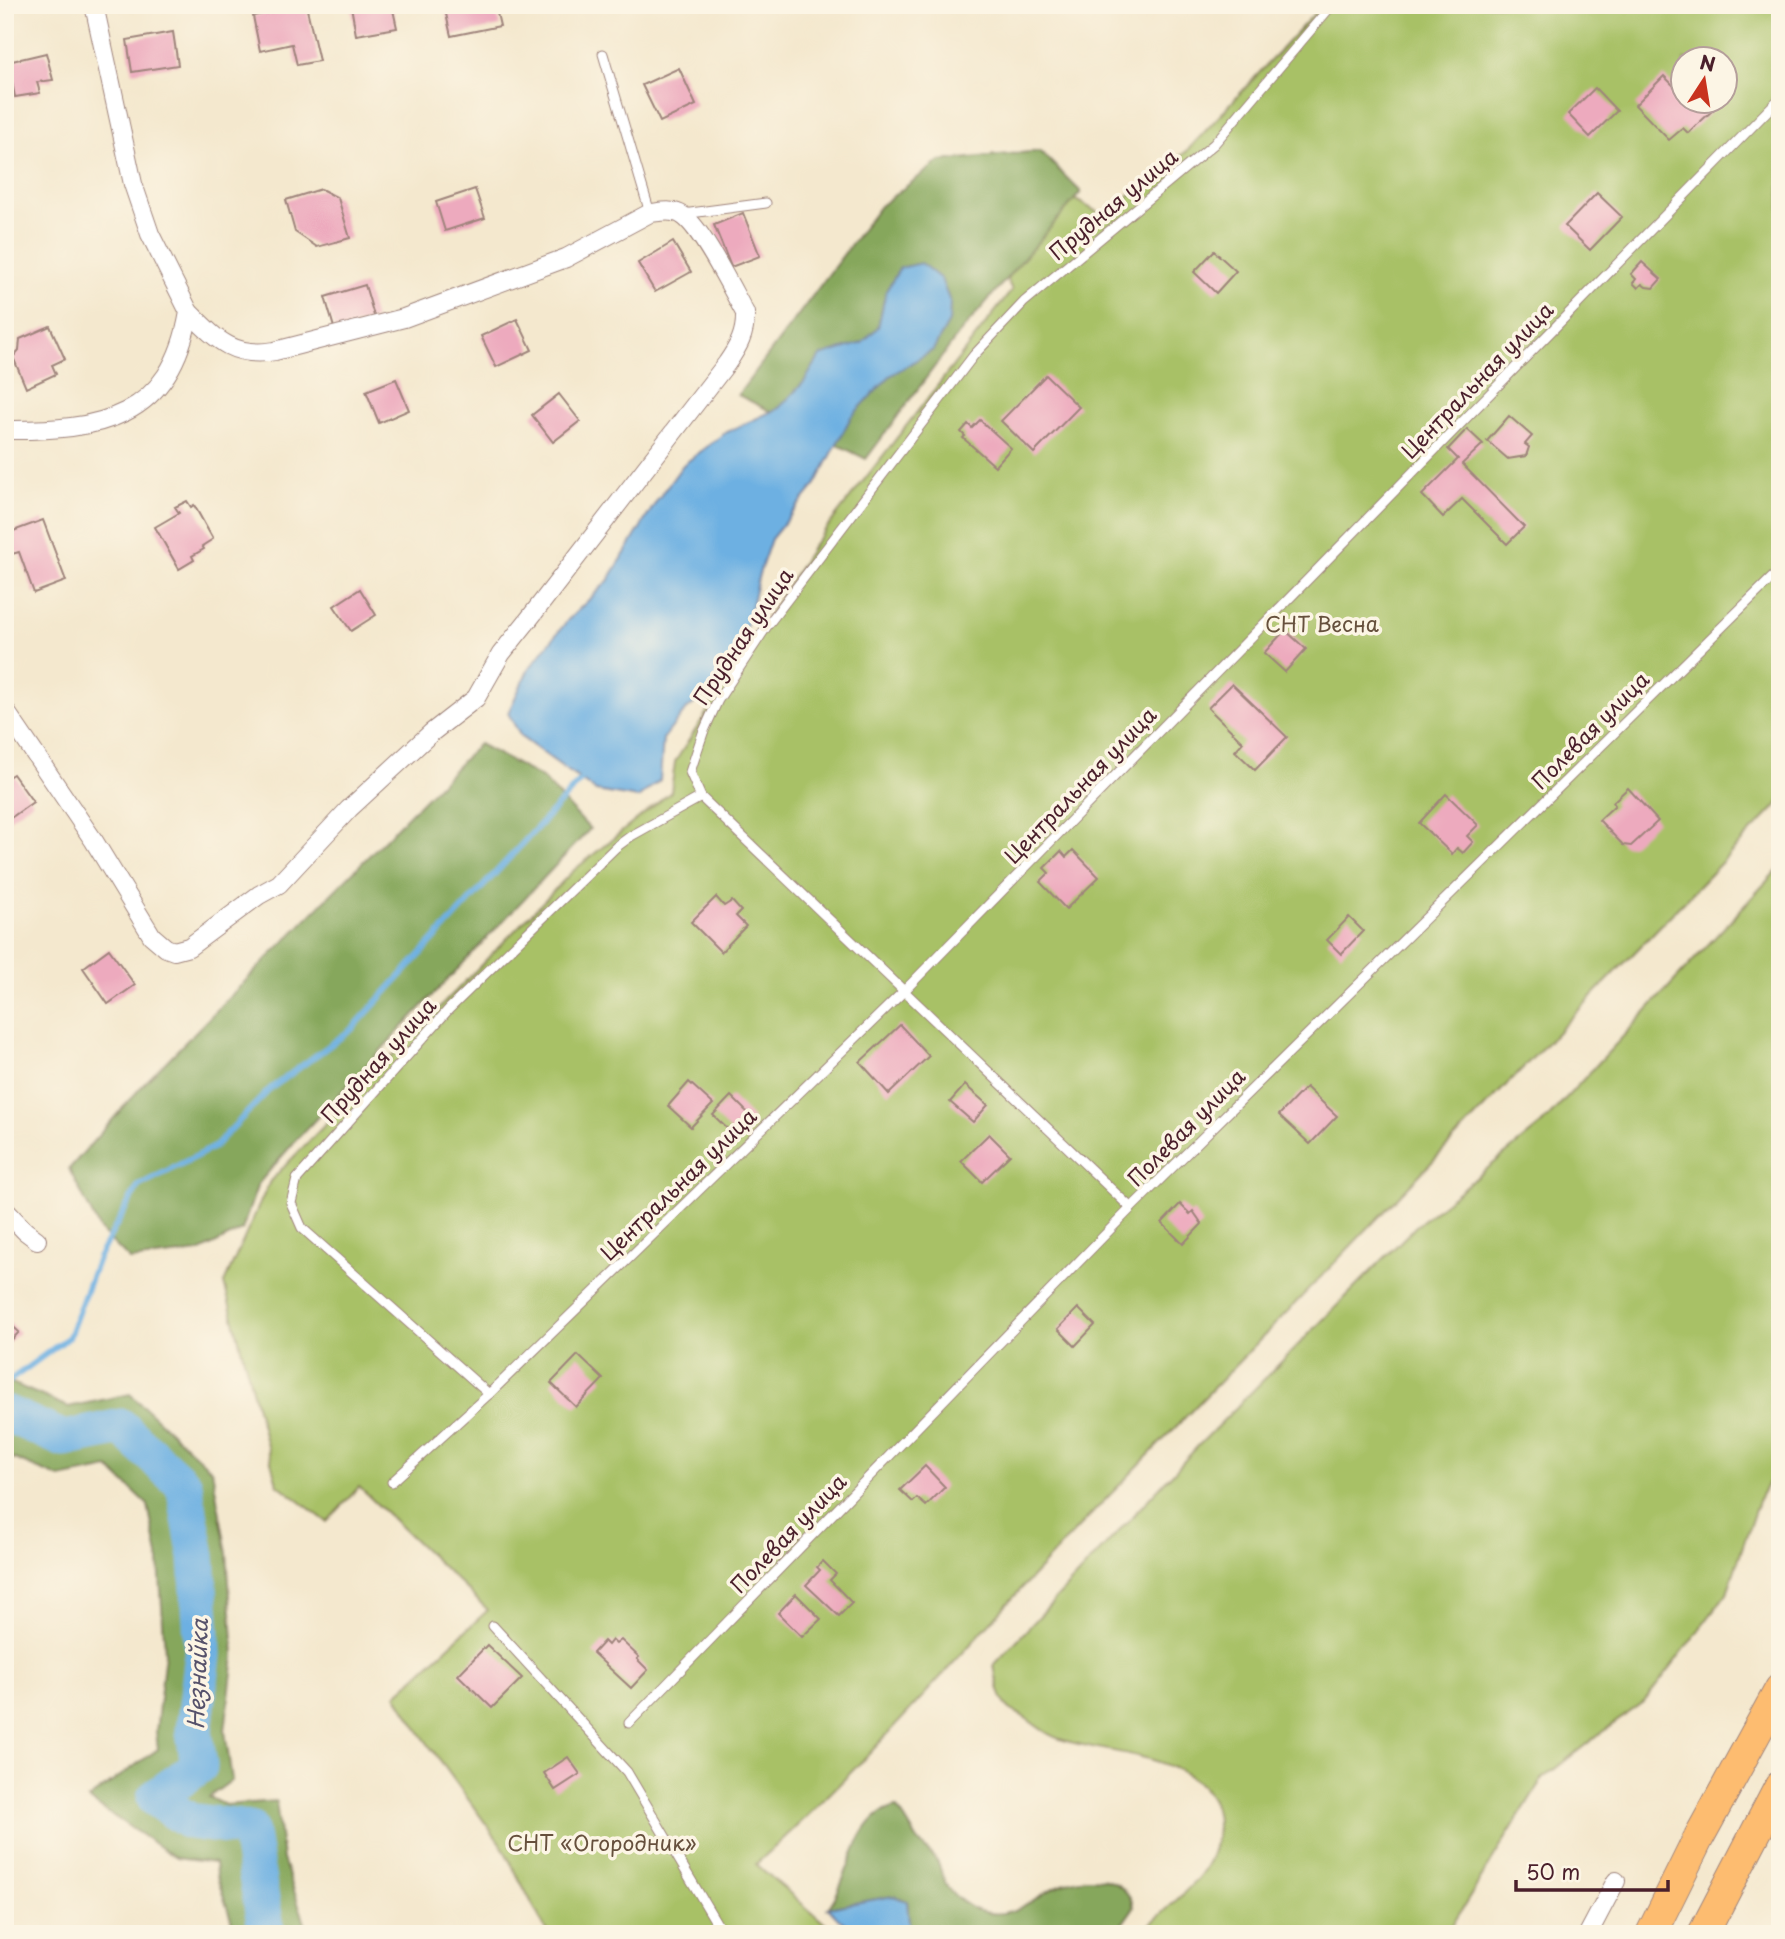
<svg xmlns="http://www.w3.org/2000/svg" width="1785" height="1939" font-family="'Playpen Sans',sans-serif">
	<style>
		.green { fill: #a8c166; stroke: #797048; stroke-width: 2; fill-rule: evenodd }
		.forest { fill: #86a75b; stroke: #686343; stroke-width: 2 }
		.water { fill: #6db0e2; stroke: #5c6886; stroke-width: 2 }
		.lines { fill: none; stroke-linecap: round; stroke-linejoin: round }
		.stream { stroke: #6db0e2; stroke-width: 6 }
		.river { stroke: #6db0e2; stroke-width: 37 }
		.building { fill: #edaabe }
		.service-casing { stroke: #9f847c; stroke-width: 11 }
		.minor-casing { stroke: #9f847c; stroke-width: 20 }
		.primary-casing { stroke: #9f847c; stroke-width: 32 }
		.service { stroke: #fff; stroke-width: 9 }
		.minor { stroke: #fff; stroke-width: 18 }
		.primary { stroke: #fdbc70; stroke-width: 30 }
		.labels { text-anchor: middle; stroke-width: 7; stroke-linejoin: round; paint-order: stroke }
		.street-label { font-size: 21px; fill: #4a1f2b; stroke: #fcf5e5 }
		.park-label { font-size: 21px; fill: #66503d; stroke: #fcf5e5 }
		.water-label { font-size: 23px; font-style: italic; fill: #56526b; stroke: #fcf5e5 }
	</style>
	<rect width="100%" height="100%" fill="#fcf5e5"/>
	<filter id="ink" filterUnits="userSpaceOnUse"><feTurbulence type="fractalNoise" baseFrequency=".0143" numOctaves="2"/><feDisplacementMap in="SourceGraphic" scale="14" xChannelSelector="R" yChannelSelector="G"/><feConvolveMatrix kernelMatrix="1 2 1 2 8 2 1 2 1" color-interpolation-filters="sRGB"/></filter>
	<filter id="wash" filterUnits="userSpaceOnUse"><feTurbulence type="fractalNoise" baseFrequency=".00686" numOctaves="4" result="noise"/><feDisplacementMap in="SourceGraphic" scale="28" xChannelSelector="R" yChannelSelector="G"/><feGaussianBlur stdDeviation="1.57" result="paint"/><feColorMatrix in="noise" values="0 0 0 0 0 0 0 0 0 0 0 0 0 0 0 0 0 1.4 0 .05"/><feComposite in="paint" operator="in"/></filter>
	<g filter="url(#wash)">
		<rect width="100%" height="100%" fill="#f4e8ce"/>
		<g class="green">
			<path d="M1322 5H1780V802C1545 1043 1312 1285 1079 1527 971 1640 873 1759 756 1864L837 1934H548L502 1846 423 1737 396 1695 488 1610 359 1487 327 1522 277 1484 224 1283 270 1181 573 871 671 792 675 762 815 543 1012 290 961 180 993 154 1103 215 1187 151ZM1684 60H1726V102H1684Z"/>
			<path d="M1780 867V1461L1758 1501 1727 1593 1644 1702 1598 1735 1542 1779 1447 1934H1140C1158 1916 1186 1894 1201 1874 1212 1859 1217 1842 1217 1824 1217 1754 1106 1755 1060 1739 1046 1735 1036 1725 1024 1717 1020 1714 1014 1712 1010 1709 998 1699 997 1680 994 1665L1198 1446 1415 1227 1541 1125Z"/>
		</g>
		<g class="forest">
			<path d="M1040 151 1081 192 958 335 866 459 738 395 880 206 940 161Z"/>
			<path d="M479 744 542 778 590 829 296 1140 258 1184 242 1230 199 1252 130 1260 100 1230 69 1169 142 1086Z"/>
			<path d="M5 1380 68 1407 130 1394 212 1470 227 1553 234 1655 225 1731 232 1780 209 1797 225 1805 276 1801 283 1859 309 1934H236L216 1874 215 1863 176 1858 88 1799 158 1749 156 1732 165 1653 159 1561 148 1505 109 1468 60 1478 5 1455Z"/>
			<path d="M896 1807C905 1817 910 1828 917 1839 923 1848 933 1854 938 1863 942 1871 943 1881 948 1888 956 1898 972 1910 984 1912 1016 1920 1036 1894 1063 1884 1089 1873 1125 1876 1134 1907L1115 1934H910L907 1901 893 1896 828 1908C849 1881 852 1832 881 1813 885 1811 891 1809 896 1807Z"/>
		</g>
		<g class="water">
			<path d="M921 263 941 279 950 302 949 322 933 350 890 376 851 417 816 484 771 539 759 574 746 627 723 679 684 712 663 739 660 780 638 798 596 791 521 737 508 713 528 670 568 620 608 581 656 502 683 465 725 433 779 408 804 382 820 356 862 343 878 327 886 291 900 268Z"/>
			<path d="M893 1896 907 1901 910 1934C874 1934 854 1939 828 1908Z"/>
		</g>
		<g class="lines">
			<path class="stream" d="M5 1384 69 1337 98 1258 138 1186 214 1147 270 1089 352 1029 581 780"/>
			<path class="river" d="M5 1413 64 1439 121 1427 184 1485 197 1556 203 1654 194 1731 199 1766 155 1798 189 1821 249 1829 267 1934"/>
		</g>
		<g id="blocks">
			<g class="building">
				<path d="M306 5 319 61 297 65 292 44 260 51 253 16Z"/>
				<path d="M392 5 397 28 356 35 351 6Z"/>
				<path d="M444 5H495L500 26 451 36Z"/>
				<path d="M173 32 178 65 132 72 127 40Z"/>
				<path d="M46 53 53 80 37 82 40 93 15 97 8 62Z"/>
				<path d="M679 68 696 105 660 122 642 85Z"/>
				<path d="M1664 76 1682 94 1684 92V102H1705L1713 110 1688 133 1683 128 1669 140 1635 105Z"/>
				<path d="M1595 88 1617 111 1590 137 1568 114Z"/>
				<path d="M321 189 338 198 350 238 317 247 295 232 286 200Z"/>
				<path d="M475 189 485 218 445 231 436 202Z"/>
				<path d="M1597 193 1622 217 1590 250 1565 226Z"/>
				<path d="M743 213 760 256 731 267 714 225Z"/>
				<path d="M673 242 691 272 655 292 638 263Z"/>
				<path d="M1214 251 1236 271 1216 293 1194 272Z"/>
				<path d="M1642 262 1661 279 1653 288 1646 287 1642 284 1638 288 1633 283 1636 279 1631 274Z"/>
				<path d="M365 285 375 319 335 331 325 297Z"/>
				<path d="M517 319 532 350 496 367 481 336Z"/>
				<path d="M50 326 65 359 52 365 56 374 26 388 13 357 19 350 20 339Z"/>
				<path d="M1046 375 1079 407 1034 453 1001 421Z"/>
				<path d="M396 379 409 410 379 423 366 391Z"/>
				<path d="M559 394 580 421 553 442 532 415Z"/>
				<path d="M1509 416 1532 436 1525 444 1529 447 1526 456 1508 459 1487 441Z"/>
				<path d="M980 420 1011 448 995 466 963 438 965 436 961 432 968 424 972 428Z"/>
				<path d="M1467 429 1483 444 1462 464 1524 527 1507 544 1462 499 1443 517 1422 495 1458 459 1448 449Z"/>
				<path d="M187 501 191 507 194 505 213 539 202 546 204 549 192 556 194 560 179 569 155 527 179 513 175 507Z"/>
				<path d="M43 520 66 581 34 593 19 552 12 554 5 534Z"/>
				<path d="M360 589 376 615 351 631 334 606Z"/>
				<path d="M1285 630 1306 649 1285 672 1264 653Z"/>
				<path d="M1232 684 1287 737 1255 770 1235 751 1243 742 1208 708Z"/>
				<path d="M13 774 33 802 5 822V779Z"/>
				<path d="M1628 788 1658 821 1631 846 1623 845 1599 820 1615 805 1613 802Z"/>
				<path d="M1446 794 1478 825 1467 836 1473 842 1463 853 1457 848 1452 854 1419 823Z"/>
				<path d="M1073 850 1099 877 1066 909 1040 882 1049 873 1044 868 1061 851 1066 857Z"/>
				<path d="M716 897 724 906 732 901 741 911 736 916 746 926 721 952 691 922Z"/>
				<path d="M1349 917 1363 931 1341 954 1327 940Z"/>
				<path d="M109 949 135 985 108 1004 83 968Z"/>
				<path d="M900 1025 929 1056 889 1094 860 1062Z"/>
				<path d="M689 1082 713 1104 691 1127 668 1106Z"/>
				<path d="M965 1085 988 1105 973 1122 950 1102Z"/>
				<path d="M1306 1087 1337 1116 1310 1144 1279 1115Z"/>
				<path d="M731 1096 753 1118 736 1137 713 1115Z"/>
				<path d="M989 1134 1010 1155 982 1182 961 1161Z"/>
				<path d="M1180 1204 1190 1214 1193 1211 1202 1224 1183 1244 1162 1223Z"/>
				<path d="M1078 1308 1095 1325 1075 1346 1058 1329Z"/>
				<path d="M5 1319 19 1332 5 1347Z"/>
				<path d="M578 1355 603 1379 576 1407 551 1383Z"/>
				<path d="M925 1466 945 1487 926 1506 917 1498 913 1502 900 1490Z"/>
				<path d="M823 1561 836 1574 830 1580 852 1603 839 1616 806 1585 820 1570 817 1567Z"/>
				<path d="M796 1594 821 1619 802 1637 778 1613Z"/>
				<path d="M612 1640 616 1644 621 1640 639 1657 637 1659 648 1670 631 1688 593 1653 604 1641 608 1645Z"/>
				<path d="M487 1645 522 1678 492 1708 458 1675Z"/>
				<path d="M568 1757 580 1774 555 1790 544 1773Z"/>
			</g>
		</g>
	</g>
	<g filter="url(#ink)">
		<use href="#blocks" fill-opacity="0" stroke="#9f847c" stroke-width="2"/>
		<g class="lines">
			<defs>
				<g id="service">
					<path d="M603 54 650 213"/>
					<path d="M683 214 766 203"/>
					<path d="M1131 1208 701 797 690 772 703 733 718 700 767 626 974 355 1024 302 1214 144 1332 5"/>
					<path d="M489 1394 302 1228 291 1203 297 1179 449 1009 616 847 631 836 701 797"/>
					<path d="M392 1482 489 1394 904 991 1780 98"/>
					<path d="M493 1626 627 1772 723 1934"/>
					<path d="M629 1723 1131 1208 1780 570"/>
				</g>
				<g id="minor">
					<path d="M5 430C100 431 171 419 189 312L150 234 133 184 94 5"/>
					<path d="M5 710 94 841 152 936 166 948 174 951 189 947 259 895 279 884 349 809 431 733 476 698 501 654 529 619 727 363C738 347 746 334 745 313 733 292 701 226 682 215 673 209 661 212 650 213L566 258 404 318 275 351C233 358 217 340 189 312"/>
					<path d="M5 1210 25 1231 37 1240"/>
					<path d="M1588 1934 1616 1881"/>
				</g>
				<g id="primary">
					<path d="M1651 1934 1699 1837 1780 1689"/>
					<path d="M1703 1934 1780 1786"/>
				</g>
			</defs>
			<use href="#service" class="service-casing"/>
			<use href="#minor" class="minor-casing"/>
			<use href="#primary" class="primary-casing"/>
			<use href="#service" class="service"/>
			<use href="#minor" class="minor"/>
			<use href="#primary" class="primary"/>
		</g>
	</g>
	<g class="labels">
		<g class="street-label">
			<text transform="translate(1114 205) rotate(-40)" y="7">Прудная улица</text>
			<text transform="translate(1478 381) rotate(-46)" y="7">Центральная улица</text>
			<text transform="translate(744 637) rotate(-56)" y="7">Прудная улица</text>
			<text transform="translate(1591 731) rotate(-45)" y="7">Полевая улица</text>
			<text transform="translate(1081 786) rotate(-46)" y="7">Центральная улица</text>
			<text transform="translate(379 1061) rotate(-48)" y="7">Прудная улица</text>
			<text transform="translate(1187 1128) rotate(-45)" y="7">Полевая улица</text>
			<text transform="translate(679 1185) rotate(-44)" y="7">Центральная улица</text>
			<text transform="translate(789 1534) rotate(-46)" y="7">Полевая улица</text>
		</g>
		<g class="park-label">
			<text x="1322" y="632">СНТ Весна</text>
			<text x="602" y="1851">СНТ «Огородник»</text>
		</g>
		<g class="water-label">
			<text transform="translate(198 1674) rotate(-88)" y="8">Незнайка</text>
		</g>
	</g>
	<rect width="1785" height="1939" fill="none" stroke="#fcf5e5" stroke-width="28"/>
	<g transform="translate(1704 80) rotate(12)"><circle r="33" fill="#fcf5e5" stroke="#b59f9b" stroke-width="2"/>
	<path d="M0-5L12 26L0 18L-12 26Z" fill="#c8321e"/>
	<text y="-10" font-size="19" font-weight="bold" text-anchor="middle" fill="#4a1f2b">N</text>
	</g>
	<path d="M1516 1880v10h152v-10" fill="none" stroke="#4a1f2b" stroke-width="3.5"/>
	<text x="1526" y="1880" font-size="21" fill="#4a1f2b" stroke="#fcf5e5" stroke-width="5" paint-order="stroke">50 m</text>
</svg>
